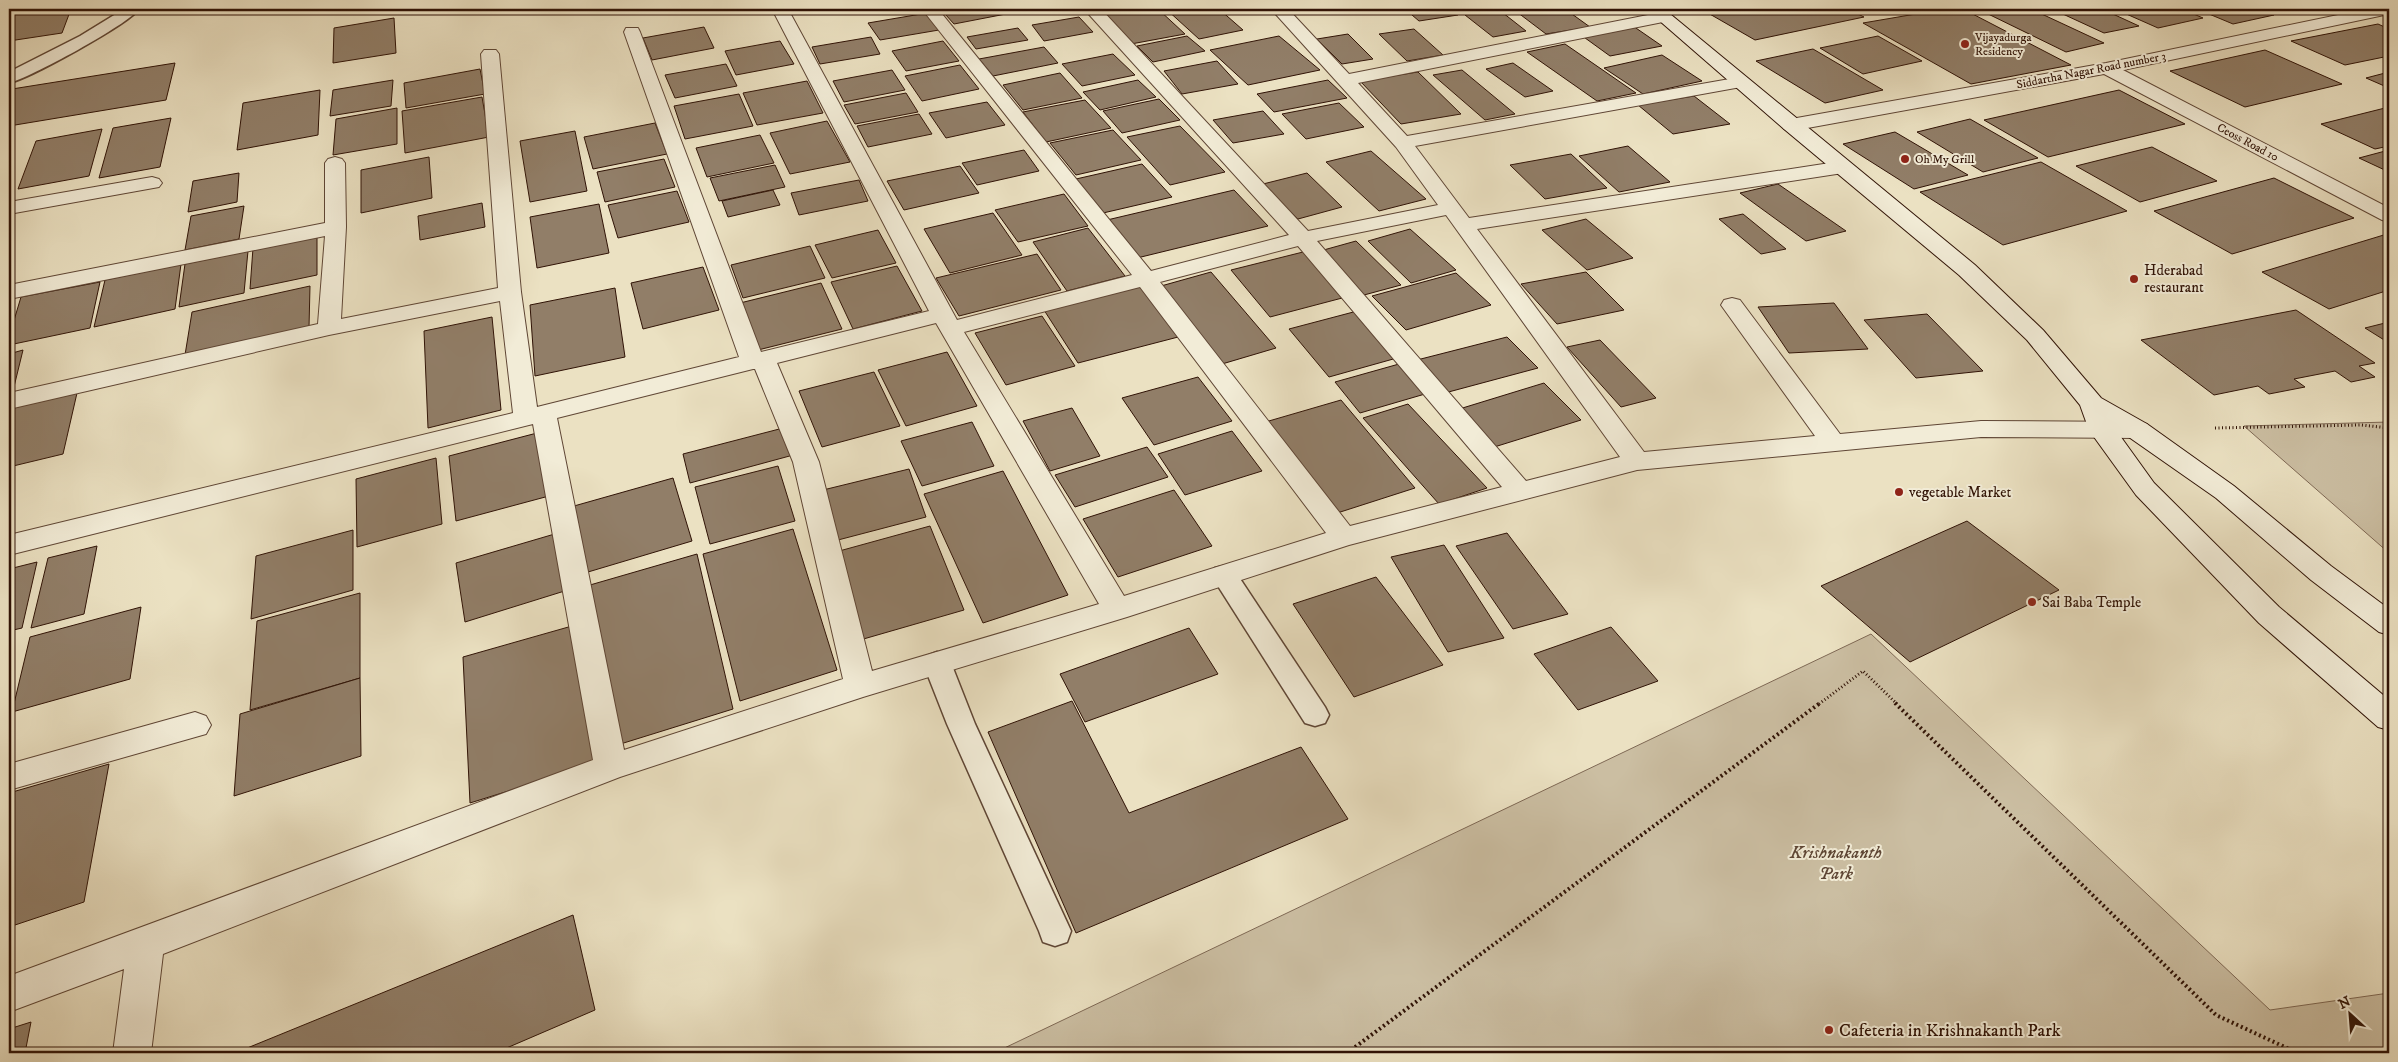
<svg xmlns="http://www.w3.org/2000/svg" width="2398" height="1062" font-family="'IM FELL DW Pica',serif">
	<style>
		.green { fill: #cbbea2; stroke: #7e6854 }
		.building { fill: #917e68; stroke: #301306 }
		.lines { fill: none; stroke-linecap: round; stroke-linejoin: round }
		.lane-casing { stroke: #5f4635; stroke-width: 3 }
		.street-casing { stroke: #5f4635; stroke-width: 2 }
		.secondary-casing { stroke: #301306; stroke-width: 2 }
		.path-far1 { stroke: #301306; stroke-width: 3; stroke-dasharray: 1 2.5; stroke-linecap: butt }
		.path { stroke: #301306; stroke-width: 4; stroke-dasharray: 2 3; stroke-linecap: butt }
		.lane { fill: #f2ecd7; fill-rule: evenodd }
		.street { fill: #f2ecd7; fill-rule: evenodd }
		.secondary { fill: #f2ecd7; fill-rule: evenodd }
		.poi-dot { fill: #8f2418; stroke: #f2ecd7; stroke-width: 2 }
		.labels { text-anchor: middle; stroke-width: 4; stroke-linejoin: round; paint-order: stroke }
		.far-poi-label { font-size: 12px; fill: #301306; stroke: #f2ecd7; text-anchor: start }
		.far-street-label { font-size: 12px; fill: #301306; stroke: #f2ecd7 }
		.poi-label { font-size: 15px; fill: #301306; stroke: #f2ecd7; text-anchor: start }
		.near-park-label { font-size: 18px; font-style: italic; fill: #5e4635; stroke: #f2ecd7 }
		.near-poi-label { font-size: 18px; fill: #301306; stroke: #f2ecd7; text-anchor: start }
	</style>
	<rect width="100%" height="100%" fill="#ebe1c2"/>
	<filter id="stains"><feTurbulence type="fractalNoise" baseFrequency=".004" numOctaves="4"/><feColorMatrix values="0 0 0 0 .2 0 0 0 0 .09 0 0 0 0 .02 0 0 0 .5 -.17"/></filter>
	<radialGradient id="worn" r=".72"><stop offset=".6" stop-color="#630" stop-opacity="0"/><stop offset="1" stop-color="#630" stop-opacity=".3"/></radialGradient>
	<g class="green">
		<path d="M2389 422V553L2244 426Z"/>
		<path d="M1871 634 2270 1010 2389 993V1053H994Z"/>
	</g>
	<g class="building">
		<path d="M9 9H71L62 33 9 41Z"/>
		<path d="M972 9H1007L1011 13 954 24 945 14Z"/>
		<path d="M1130 9H1158L1185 34 1131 44 1102 14Z"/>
		<path d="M1166 9H1219L1243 30 1199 39Z"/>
		<path d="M1405 9H1451L1458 15 1419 21Z"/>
		<path d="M1498 9 1526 31 1493 37 1465 15Z"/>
		<path d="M1513 9H1565L1590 27 1546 34Z"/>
		<path d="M1701 9H1848L1864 17 1755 40Z"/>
		<path d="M1945 9H1963L2071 65 1971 84 1863 23Z"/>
		<path d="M1991 9H2031L2104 43 2066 52 1982 11Z"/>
		<path d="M2052 9H2102L2139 26 2104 33Z"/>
		<path d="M2115 9H2182L2203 18 2158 28Z"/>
		<path d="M2197 9H2260L2274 15 2233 24Z"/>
		<path d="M927 13 939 30 880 40 868 23Z"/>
		<path d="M1079 17 1093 32 1044 41 1032 25Z"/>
		<path d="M394 18 396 53 333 63 334 28Z"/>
		<path d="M2378 24 2389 29V56L2345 65 2291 41Z"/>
		<path d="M1633 26 1662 46 1610 56 1581 35Z"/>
		<path d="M704 27 714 48 652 60 643 38Z"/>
		<path d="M1018 28 1028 40 976 49 967 37Z"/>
		<path d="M1414 29 1443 55 1407 61 1379 34Z"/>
		<path d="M1348 34 1373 59 1342 64 1317 39Z"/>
		<path d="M1187 36 1205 51 1153 62 1137 46Z"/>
		<path d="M1279 36 1320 70 1248 85 1210 50Z"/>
		<path d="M1878 36 1922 61 1863 74 1820 48Z"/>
		<path d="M871 37 880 54 820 64 812 47Z"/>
		<path d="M780 41 794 64 736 75 725 51Z"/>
		<path d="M943 41 959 61 906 71 892 51Z"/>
		<path d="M1565 44 1636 93 1597 101 1527 52Z"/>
		<path d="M1044 47 1058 63 993 76 979 59Z"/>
		<path d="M1813 49 1883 90 1825 103 1756 61Z"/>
		<path d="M2265 50 2342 84 2245 107 2170 71Z"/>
		<path d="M1113 54 1135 75 1082 86 1062 64Z"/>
		<path d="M1662 55 1702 81 1643 94 1604 68Z"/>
		<path d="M1217 61 1238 84 1182 94 1164 71Z"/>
		<path d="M175 63 166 100 9 126V97L12 89Z"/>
		<path d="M1513 63 1553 91 1525 97 1486 69Z"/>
		<path d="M726 64 737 86 675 98 665 75Z"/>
		<path d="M960 65 979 89 922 101 905 76Z"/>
		<path d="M480 69 485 94 406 108 404 83Z"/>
		<path d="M892 70 905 90 844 102 833 81Z"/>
		<path d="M1462 70 1515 114 1485 120 1433 75Z"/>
		<path d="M1418 72 1461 114 1401 124 1360 81Z"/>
		<path d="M2389 72V88L2366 78Z"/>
		<path d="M1060 73 1082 98 1023 110 1003 85Z"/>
		<path d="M393 80 391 106 330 116 333 90Z"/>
		<path d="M1138 80 1156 97 1100 110 1083 92Z"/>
		<path d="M1328 80 1347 98 1274 112 1257 94Z"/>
		<path d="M807 81 823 113 757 125 743 93Z"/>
		<path d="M320 90 318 135 237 150 243 103Z"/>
		<path d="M2119 90 2185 124 2048 157 1984 120Z"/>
		<path d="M906 93 918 112 855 124 844 105Z"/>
		<path d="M739 94 753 126 685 139 674 106Z"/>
		<path d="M1694 96 1730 124 1673 134 1638 105Z"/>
		<path d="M482 97 489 137 405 153 402 111Z"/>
		<path d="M1159 99 1180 120 1122 133 1103 111Z"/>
		<path d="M1085 100 1111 128 1046 142 1023 112Z"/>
		<path d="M987 102 1005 125 946 138 929 113Z"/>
		<path d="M1339 103 1364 127 1306 139 1282 114Z"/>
		<path d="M2389 107V146L2375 149 2321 124Z"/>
		<path d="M397 108V144L333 155 336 119Z"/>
		<path d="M1263 111 1284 134 1233 143 1213 120Z"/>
		<path d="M919 114 932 134 868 147 857 126Z"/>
		<path d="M171 118 160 167 99 178 113 128Z"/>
		<path d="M1970 119 2038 158 1983 172 1917 132Z"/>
		<path d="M827 121 850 162 790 174 770 133Z"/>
		<path d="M655 123 667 154 593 169 584 137Z"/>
		<path d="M1180 126 1225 172 1170 185 1127 137Z"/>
		<path d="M102 129 89 176 18 189 36 141Z"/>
		<path d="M1113 130 1141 160 1076 175 1050 143Z"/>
		<path d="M575 131 587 191 530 202 520 141Z"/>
		<path d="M1895 132 1968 175 1914 189 1843 144Z"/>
		<path d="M760 135 774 163 707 177 696 148Z"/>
		<path d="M1628 146 1670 182 1619 192 1579 156Z"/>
		<path d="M2152 147 2217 181 2140 202 2076 166Z"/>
		<path d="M1024 150 1039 171 977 185 962 163Z"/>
		<path d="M2389 150V172L2359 158Z"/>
		<path d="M1371 151 1426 199 1379 211 1326 162Z"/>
		<path d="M1571 154 1607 188 1545 199 1510 165Z"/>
		<path d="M429 157 432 198 361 213V170Z"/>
		<path d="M664 159 675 187 605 202 597 172Z"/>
		<path d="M2041 162 2127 211 2003 245 1920 192Z"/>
		<path d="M1142 164 1172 197 1103 213 1076 179Z"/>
		<path d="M775 165 785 187 719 201 710 178Z"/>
		<path d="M960 166 979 193 904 210 887 181Z"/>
		<path d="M239 173 237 202 188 212 193 181Z"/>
		<path d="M1307 173 1342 207 1298 219 1263 184Z"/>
		<path d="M2274 178 2354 218 2232 254 2154 211Z"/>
		<path d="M859 180 868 201 799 215 791 193Z"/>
		<path d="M1778 184 1846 231 1806 241 1740 193Z"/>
		<path d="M773 190 780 205 728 217 722 201Z"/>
		<path d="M1234 190 1268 226 1137 258 1107 220Z"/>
		<path d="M677 191 689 222 618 238 608 205Z"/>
		<path d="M1064 194 1088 226 1018 242 995 210Z"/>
		<path d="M482 203 485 227 420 240 418 216Z"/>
		<path d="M599 204 609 253 537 268 530 217Z"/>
		<path d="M244 206 239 239 185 250 191 216Z"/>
		<path d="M993 213 1022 255 950 273 924 229Z"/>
		<path d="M1743 214 1786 249 1761 254 1719 219Z"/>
		<path d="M1586 219 1633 258 1587 270 1542 230Z"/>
		<path d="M1088 228 1125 276 1067 291 1033 242Z"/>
		<path d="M1410 229 1456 270 1411 283 1368 241Z"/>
		<path d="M878 230 896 263 832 278 815 245Z"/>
		<path d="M2387 234H2389V290L2329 309 2262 272Z"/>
		<path d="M317 235V275L250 289 253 248Z"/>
		<path d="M1356 241 1401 285 1364 295 1320 251Z"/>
		<path d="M810 246 825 278 743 298 731 265Z"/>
		<path d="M248 251 244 293 179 307 185 264Z"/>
		<path d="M1303 252 1346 297 1270 317 1231 270Z"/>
		<path d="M1037 254 1061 290 959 316 936 278Z"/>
		<path d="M181 264 175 309 94 327 105 280Z"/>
		<path d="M897 266 922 311 853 329 831 282Z"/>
		<path d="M703 267 719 310 643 329 631 283Z"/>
		<path d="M1211 272 1276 348 1222 364 1161 286Z"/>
		<path d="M1586 272 1624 310 1557 324 1521 284Z"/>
		<path d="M1456 273 1491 305 1406 330 1372 296Z"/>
		<path d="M100 282 90 328 9 345V337L21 297Z"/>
		<path d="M821 283 842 329 758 350 740 303Z"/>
		<path d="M1144 285 1182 336 1078 363 1044 310Z"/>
		<path d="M310 286 309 327 185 355 192 312Z"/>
		<path d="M615 288 625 357 535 376 530 305Z"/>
		<path d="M1834 303 1868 349 1789 353 1758 307Z"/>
		<path d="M1361 310 1404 356 1329 377 1289 329Z"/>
		<path d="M2296 310 2375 363 2359 366 2375 377 2351 382 2335 371 2294 379 2305 387 2269 394 2258 386 2214 395 2141 340Z"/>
		<path d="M1927 314 1983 371 1916 378 1864 320Z"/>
		<path d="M1042 316 1075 366 1006 385 975 333Z"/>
		<path d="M492 317 501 410 428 428 424 331Z"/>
		<path d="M2389 322V343L2365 328Z"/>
		<path d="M1507 337 1538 368 1441 394 1413 361Z"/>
		<path d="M1600 340 1656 398 1621 407 1567 347Z"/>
		<path d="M23 350 12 395H9V354Z"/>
		<path d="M947 352 977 406 906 426 878 370Z"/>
		<path d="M1399 364 1425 394 1360 413 1335 382Z"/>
		<path d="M874 372 900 426 822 447 799 391Z"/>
		<path d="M1198 377 1232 421 1154 445 1122 398Z"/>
		<path d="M1544 383 1581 420 1491 448 1456 410Z"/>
		<path d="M77 393 63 454 9 467V409Z"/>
		<path d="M1341 400 1415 488 1331 515 1262 423Z"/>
		<path d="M1408 404 1487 488 1439 504 1363 418Z"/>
		<path d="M1072 408 1100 456 1050 471 1023 421Z"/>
		<path d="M972 422 994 466 922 486 901 441Z"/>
		<path d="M787 427 797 454 690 483 683 454Z"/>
		<path d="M1232 431 1262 471 1185 495 1158 454Z"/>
		<path d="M537 433 549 496 456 521 449 456Z"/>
		<path d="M1147 447 1168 477 1075 507 1055 475Z"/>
		<path d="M436 458 442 524 357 547 356 479Z"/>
		<path d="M778 466 795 521 710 544 695 487Z"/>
		<path d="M909 469 926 517 838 540 823 490Z"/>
		<path d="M1003 471 1068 595 983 623 924 494Z"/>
		<path d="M673 478 692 541 588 572 574 506Z"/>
		<path d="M1174 490 1212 546 1118 577 1083 519Z"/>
		<path d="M1967 521 2059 590 1910 662 1821 586Z"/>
		<path d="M930 526 964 610 860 640 832 553Z"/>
		<path d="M793 529 837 670 740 701 703 554Z"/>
		<path d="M353 530V590L251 619 256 556Z"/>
		<path d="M558 533 571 589 465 622 456 563Z"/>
		<path d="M1507 533 1568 614 1513 629 1456 546Z"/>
		<path d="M1444 545 1504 638 1448 652 1391 557Z"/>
		<path d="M97 546 84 614 31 628 48 558Z"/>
		<path d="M697 554 733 709 614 746 590 585Z"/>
		<path d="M37 562 22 628 9 631V569Z"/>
		<path d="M1376 577 1443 665 1354 697 1293 604Z"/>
		<path d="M360 593V678L250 710 257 621Z"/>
		<path d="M141 607 130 679 12 712 30 637Z"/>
		<path d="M579 624 598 763 470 803 463 657Z"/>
		<path d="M1611 627 1658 681 1578 710 1534 654Z"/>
		<path d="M1189 628 1218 674 1085 722 1060 674Z"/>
		<path d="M360 678 361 756 234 796 240 714Z"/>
		<path d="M1072 701 1129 813 1301 747 1348 819 1076 933 988 732Z"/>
		<path d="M109 764 84 902 9 927V793Z"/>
		<path d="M573 915 595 1010 495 1053H235Z"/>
		<path d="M31 1022 25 1053H9V1029Z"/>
	</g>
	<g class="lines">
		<defs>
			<g id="lane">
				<path d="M124 9H139C129 24 28 79 9 83V72L80 36Z"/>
				<path d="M1224 566 1233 568 1325 707 1329 715 1325 723 1315 726 1305 723 1211 575 1215 568Z"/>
				<path d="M937 652 947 656 951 663 975 724 1071 931 1067 942 1055 946 1043 942 1039 931 947 724 923 663 927 656Z"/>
			</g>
			<g id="street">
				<path d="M772 9H788L957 320 1132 275 922 9H938L1151 271 1289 235 1084 9H1101L1308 231 1438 205 1396 147 1271 9H1288L1349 74 1663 12 1669 14 1671 17 1669 20 1663 22 1358 83 1407 136 1741 77 1747 78 1750 82 1747 86 1741 87 1415 146 1469 218 1843 161 1850 163 1853 167 1850 171 1843 173 1477 229 1644 452 1815 436 1721 305 1724 300 1732 298 1740 300 1840 434 1981 421 2138 422 2147 424 2151 430 2147 436 2138 438 1981 437 1637 470 1349 545 1127 617 863 697 620 777 163 954 151 1053H113L124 969 9 1012V976L593 760 533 424 9 555V535L513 413 500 301 329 335 9 409V393L318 324 325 236 9 299V285L325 223V163L328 159 335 157 342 159 345 163 346 227 341 319 498 288 481 54 484 50H496L499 54 521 292 537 407 739 357 624 32 626 28H638L640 32 761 352 929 311ZM1446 215 1620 457 1526 481 1317 241ZM1298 246 1502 487 1350 526 1160 282ZM1140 287 1326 533 1124 596 964 332ZM936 323 1099 604 872 671 819 462 777 363ZM753 369H755L793 462 843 679 624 750 557 418Z"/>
				<path d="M2367 9H2389V14L2123 70 2389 208V222L2382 220 2104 74 1791 131 1784 129 1782 125 1784 121 1791 119 2106 63Z"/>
				<path d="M152 177 159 179 162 183 159 187 9 214V202Z"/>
				<path d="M195 712 206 716 211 725 206 734 9 790V764Z"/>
			</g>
			<path id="secondary" d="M1646 9H1664L1975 265 2043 330 2101 398 2147 424 2234 486 2331 566 2389 609V635L2379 632 2311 580 2216 498 2113 426 2154 483 2279 607 2389 700V730L2378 727 2259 623 2136 495 2089 430 2080 405 2027 340 1959 275 1784 129Z"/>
		</defs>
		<use href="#lane" class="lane-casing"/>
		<use href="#street" class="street-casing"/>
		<use href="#secondary" class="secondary-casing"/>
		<g class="path-far1">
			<path d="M2215 428 2361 425 2389 428"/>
			<path d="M1819 704 1863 671 1897 704"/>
		</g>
		<g class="path">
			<path d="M1895 703 2216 1015 2289 1049 2317 1053"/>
			<path d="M1347 1053 1820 703"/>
			<path d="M2380 1053 2389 1050"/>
		</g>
		<use href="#lane" class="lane"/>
		<use href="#street" class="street"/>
		<use href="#secondary" class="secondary"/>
	</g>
	<g class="poi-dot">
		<circle cx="1965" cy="44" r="5"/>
		<circle cx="1905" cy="159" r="5"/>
		<circle cx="2134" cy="279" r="5"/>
		<circle cx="1899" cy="492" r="5"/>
		<circle cx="2032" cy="602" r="5"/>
		<circle cx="1829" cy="1030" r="5"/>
	</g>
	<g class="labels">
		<g class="far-poi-label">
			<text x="1975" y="41">Vijayadurga<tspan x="1975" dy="14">Residency</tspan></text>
			<text x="1915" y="163">Oh My Grill</text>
		</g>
		<g class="far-street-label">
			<text transform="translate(2091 70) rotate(-11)" y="4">Siddartha Nagar Road number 3</text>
			<text transform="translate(2248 142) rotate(28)" y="4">Ceoss Road 10</text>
		</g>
		<g class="poi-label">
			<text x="2144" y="275">Hderabad<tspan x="2144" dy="17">restaurant</tspan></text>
			<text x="1909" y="497">vegetable Market</text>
			<text x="2042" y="607">Sai Baba Temple</text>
		</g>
		<g class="near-park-label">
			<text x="1836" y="858">Krishnakanth<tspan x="1836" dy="21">Park</tspan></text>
		</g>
		<g class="near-poi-label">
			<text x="1839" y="1036">Cafeteria in Krishnakanth Park</text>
		</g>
	</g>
	<rect width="2398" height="1062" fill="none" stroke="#ebe1c2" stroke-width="30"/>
	<rect x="10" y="10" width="2378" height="1042" fill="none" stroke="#301306" stroke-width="2.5"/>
	<rect x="15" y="15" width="2368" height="1032" fill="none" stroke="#301306"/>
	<g transform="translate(2350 1014) rotate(334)" stroke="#f2ecd7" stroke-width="4" paint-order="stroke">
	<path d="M0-4L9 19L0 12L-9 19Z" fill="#301306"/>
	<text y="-8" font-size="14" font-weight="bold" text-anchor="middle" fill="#301306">N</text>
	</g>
	<rect width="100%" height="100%" filter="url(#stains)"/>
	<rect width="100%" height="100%" fill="url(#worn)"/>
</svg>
